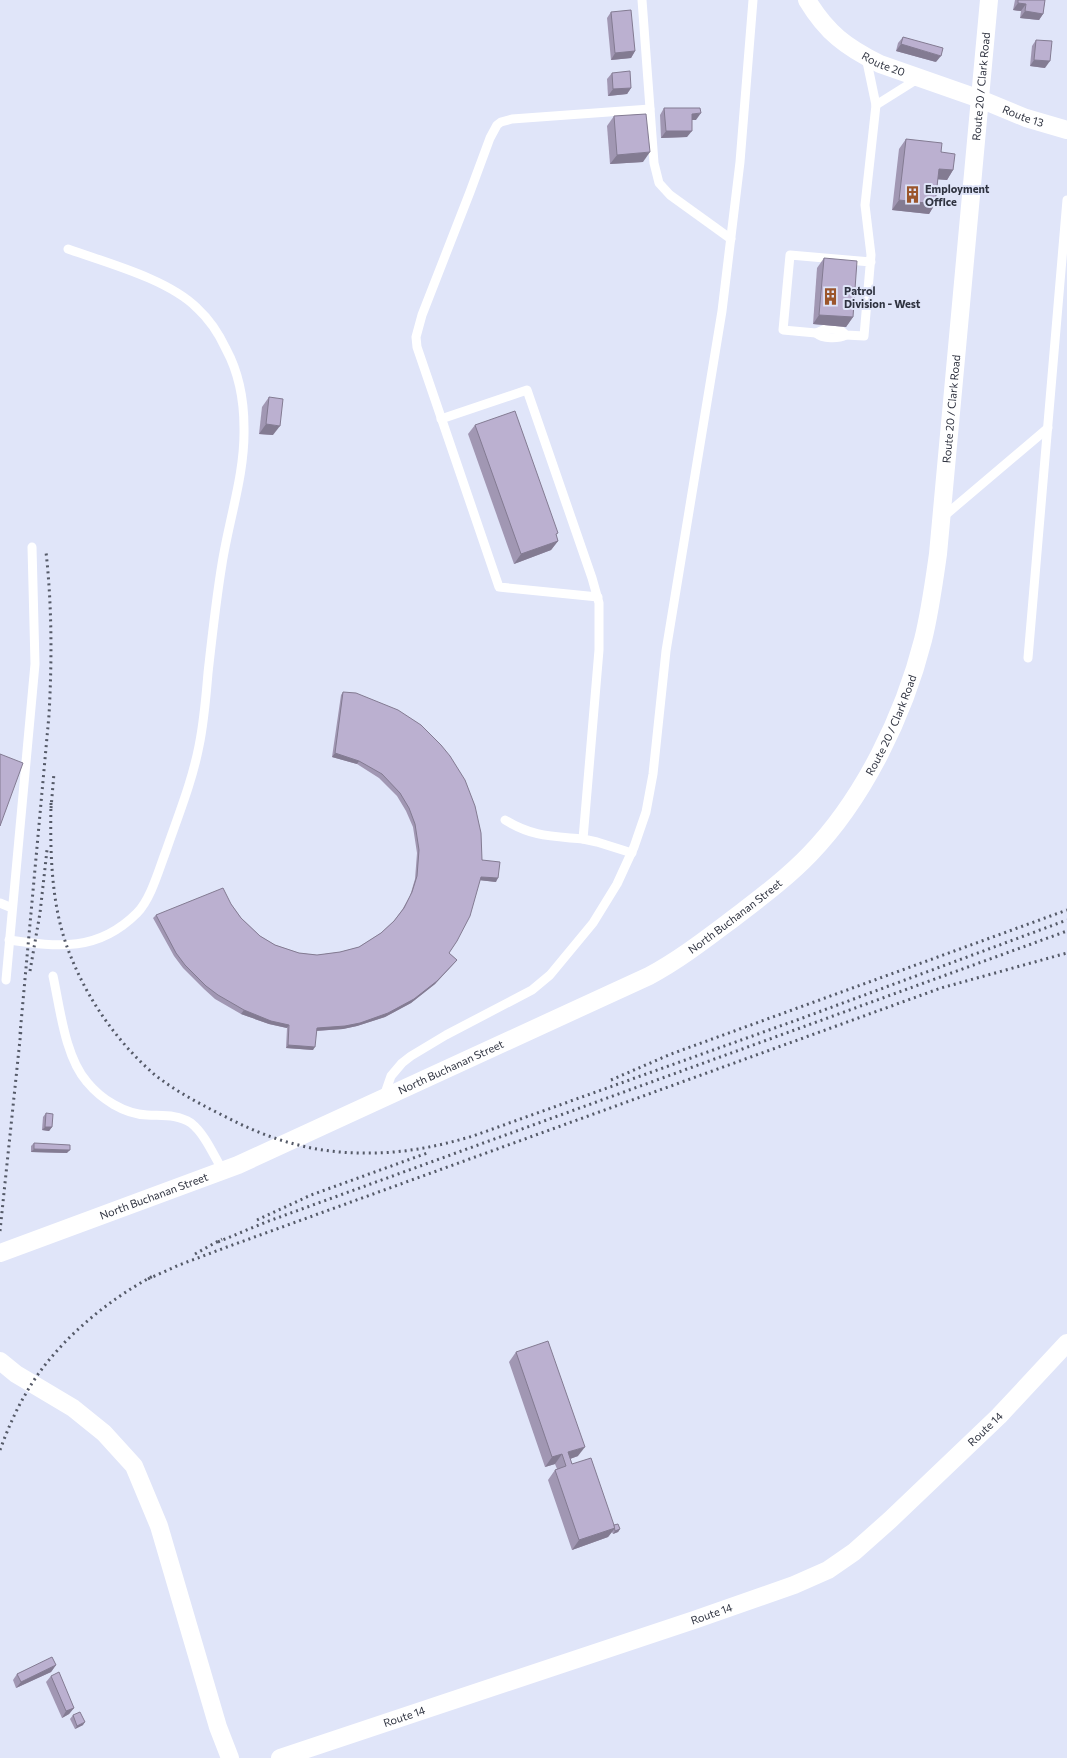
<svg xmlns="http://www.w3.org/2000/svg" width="1067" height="1758" font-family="Commissioner,sans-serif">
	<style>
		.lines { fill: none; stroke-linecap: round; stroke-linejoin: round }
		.service { stroke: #fff; stroke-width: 9 }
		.minor { stroke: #fff; stroke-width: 18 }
		.rail { stroke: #555a68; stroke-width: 3; stroke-dasharray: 2 4; stroke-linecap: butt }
		.wall { fill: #a197b3 }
		.shaded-wall { fill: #837b92 }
		.building { fill: #bbb0d0; stroke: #837b92 }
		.labels { text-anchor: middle; stroke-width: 4; stroke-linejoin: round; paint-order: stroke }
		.street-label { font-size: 11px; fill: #2f3340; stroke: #e0e5f9 }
		.poi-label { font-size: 11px; font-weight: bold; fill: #2f3340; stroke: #e0e5f9; text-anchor: start }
	</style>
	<rect width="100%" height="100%" fill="#e0e5f9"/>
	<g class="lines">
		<g class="service">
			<path d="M642 0 654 163 659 183 670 195 731 239"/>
			<path d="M866 57 876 105 919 78"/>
			<path d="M871 262 790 255 783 330 816 333 825 329H839L846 335 864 336 871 255 865 205 876 105"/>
			<path d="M816 333C823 339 838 339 846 335"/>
			<path d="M441 419 527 390 592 578 599 603V650L583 839 597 842 632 853"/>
			<path d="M943 517 1048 428"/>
			<path d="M598 597 499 587 417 347 416 337 422 315 470 192 490 138 497 125 501 122 512 119 650 109"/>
			<path d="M1028 658 1067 200"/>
			<path d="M505 820C533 837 551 836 583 839"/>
			<path d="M0 903 12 908"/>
			<path d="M9 940C59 947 98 952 137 913 151 899 159 869 166 851 178 816 192 782 199 746 204 722 206 697 208 673 212 637 216 600 222 564 229 519 245 474 244 428 244 401 239 373 226 349 219 334 209 319 197 308 168 279 107 263 68 249"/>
			<path d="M53 976C60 1008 65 1057 87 1082 101 1099 124 1114 147 1115 162 1116 177 1114 191 1123 205 1134 214 1156 223 1171"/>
			<path d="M6 980 35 664 32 547"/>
			<path d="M383 1099 391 1076 402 1063 411 1056 446 1035 532 990 550 975 593 923 617 884 634 847 646 812 653 774 666 651 722 311 740 162 753 0"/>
		</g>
		<g class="minor">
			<path id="s1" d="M807 0C827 33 846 47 880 64L980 99 1026 118 1067 130"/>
			<path id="s2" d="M0 1253 238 1165 649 976C679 960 706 939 734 918 760 898 787 878 810 854 864 798 904 715 923 640 930 612 934 582 938 554L989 0"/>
			<path d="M0 1361 16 1374 73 1408 104 1433 134 1466 159 1526 218 1727 230 1758"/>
			<path id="s3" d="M280 1758 694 1620 794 1585 828 1570 854 1552 890 1520 999 1416 1067 1343"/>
		</g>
		<g class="rail">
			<path d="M51 803C50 853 51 906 69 952 87 999 117 1042 155 1075 178 1093 204 1106 230 1119 271 1140 315 1153 362 1153 400 1154 436 1147 473 1136L797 1020 1067 920"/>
			<path d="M51 808 54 773"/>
			<path d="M30 971 40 913 47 850"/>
			<path d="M20 1034 49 715C52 661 52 606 46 552"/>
			<path d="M611 1080 671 1054 1067 910"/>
			<path d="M257 1220 311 1195 430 1152"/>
			<path d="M0 1231 21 1030"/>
			<path d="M218 1242 266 1222 1067 931"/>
			<path d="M195 1254 222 1239"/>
			<path d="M148 1279 179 1265 227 1247 941 988 1067 953"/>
			<path d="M0 1450C7 1431 15 1412 25 1395 52 1346 104 1302 153 1276"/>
		</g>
	</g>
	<g class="wall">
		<path d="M1015 0H1045L1043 14 1039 20 1020 18 1021 11 1013 10Z"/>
		<path d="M611 12 635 51 631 58 611 60 607 18Z"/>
		<path d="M903 37 936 62 896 51 898 43Z"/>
		<path d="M1036 40 1045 68 1030 66 1032 46Z"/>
		<path d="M612 73 631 88 627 94 608 96 607 79Z"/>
		<path d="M664 108 696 120H692L687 137 661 138 660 115Z"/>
		<path d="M614 116 643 162 610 164 607 126Z"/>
		<path d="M906 139 941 152 953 170 947 180 938 179 935 204 929 214 892 210 899 149Z"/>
		<path d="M824 258 853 317 846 327 813 324 817 268Z"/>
		<path d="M269 397 273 435 259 434 262 407Z"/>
		<path d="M475 425 556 535 558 541 551 550 514 564 468 434Z"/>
		<path d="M343 692 482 860 496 882 480 880 449 953 457 960 435 984 411 1003 385 1017 357 1026 343 1029 316 1031 313 1050 286 1048 287 1028 269 1024 241 1014 215 999 204 989 183 968 174 956 153 918 156 915 231 904 241 918 260 936 275 945 299 953 317 955 340 952 359 947 381 933 394 921 402 910 410 896 415 879 417 853 413 827 406 811 397 796 379 778 357 764 332 757 341 695Z"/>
		<path d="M46 1113 52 1127 49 1131 42 1130 43 1117Z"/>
		<path d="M34 1143 67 1153 31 1152V1146Z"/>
		<path d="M516 1352 578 1456 570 1459 572 1464 614 1525 620 1529 618 1532 613 1534 612 1532 608 1537 572 1550 548 1480 555 1470 557 1469 555 1464 545 1467 509 1362Z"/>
		<path d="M56 1665 51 1672 16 1688 13 1680 17 1674Z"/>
		<path d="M51 1676 74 1708 69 1714 62 1718 46 1682Z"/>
		<path d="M73 1715 83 1725 75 1729 70 1719Z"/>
	</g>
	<g class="shaded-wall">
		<path d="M1018 3 1026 4 1021 11 1013 10Z"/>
		<path d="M1025 11 1043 14 1039 20 1020 18Z"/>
		<path d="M901 44 941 56 936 62 896 51Z"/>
		<path d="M635 51 631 58 611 60 615 53Z"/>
		<path d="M1034 60 1050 61 1045 68 1030 66Z"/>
		<path d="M631 88 627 94 608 96 613 89Z"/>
		<path d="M701 113 696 120H687L692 114Z"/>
		<path d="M666 131H692L687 137 661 138Z"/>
		<path d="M650 152 643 162 610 164 617 155Z"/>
		<path d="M939 169 953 170 947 180 932 179Z"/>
		<path d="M899 200 935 204 929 214 892 210Z"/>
		<path d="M819 315 853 317 846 327 813 324Z"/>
		<path d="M266 424 280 426 273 435 259 434Z"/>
		<path d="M558 541 551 550 514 564 521 554Z"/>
		<path d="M335 753 359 761 357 764 332 757Z"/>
		<path d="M481 877 498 878 496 882 478 880Z"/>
		<path d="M457 960 435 984 411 1003 385 1017 357 1026 343 1029 314 1031 317 1028Z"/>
		<path d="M244 1010 289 1025 287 1028 269 1024 241 1014Z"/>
		<path d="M288 1045 315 1047 313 1050 286 1048Z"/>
		<path d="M45 1127H52L49 1131 42 1130Z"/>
		<path d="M34 1149 70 1150 67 1153 31 1152Z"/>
		<path d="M585 1447 578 1456 564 1461 568 1452Z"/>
		<path d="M562 1454 555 1464 545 1467 552 1457Z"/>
		<path d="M615 1528 608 1537 572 1550 579 1540Z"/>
		<path d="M620 1529 618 1532 613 1534 615 1531Z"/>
		<path d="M56 1665 51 1672 16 1688 21 1682Z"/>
		<path d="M74 1708 69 1714 62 1718 66 1711Z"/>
		<path d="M85 1722 83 1725 75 1729 77 1726Z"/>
	</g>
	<g class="building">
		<path d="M1018 0H1045L1043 14 1025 11 1026 4 1018 3Z"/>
		<path d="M631 10 635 51 615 53 611 12Z"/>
		<path d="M903 37 943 48 941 56 901 44Z"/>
		<path d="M1036 40 1052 41 1050 61 1034 60Z"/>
		<path d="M630 71 631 88 613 89 612 73Z"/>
		<path d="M664 108H700L701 113 692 114V131H666Z"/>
		<path d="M646 114 650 152 617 155 614 116Z"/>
		<path d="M906 139 942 143 941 152 955 154 953 170 939 169 935 204 899 200Z"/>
		<path d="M824 258 857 261 853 317 819 315Z"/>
		<path d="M269 397 283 399 280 426 266 424Z"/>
		<path d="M515 411 558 533 556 534 558 541 521 554 475 425Z"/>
		<path d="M343 692 356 693 398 710 421 725 441 745 450 756 465 780 475 806 481 833 482 860 500 862 498 878 481 877 470 916 457 941 449 953 457 960 437 981 414 999 388 1013 360 1023 345 1026 317 1028 315 1047 288 1045 289 1025 271 1021 244 1010 218 995 206 986 185 965 176 953 156 915 223 888 231 904 241 918 260 936 275 945 299 953 317 955 340 952 359 947 381 933 394 921 404 908 412 892 417 876 419 850 415 824 409 808 400 793 382 774 359 761 335 753Z"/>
		<path d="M0 754 23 763 0 826Z"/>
		<path d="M46 1113 53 1114 52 1127H45Z"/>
		<path d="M34 1143 70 1145V1150L34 1149Z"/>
		<path d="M548 1341 585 1447 568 1452 572 1464 591 1458 615 1528 579 1540 555 1470 566 1466 562 1454 552 1457 516 1352Z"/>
		<path d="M618 1524 620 1529 615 1531 614 1525Z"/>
		<path d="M52 1657 56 1665 21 1682 17 1674Z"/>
		<path d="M59 1672 74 1708 66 1711 51 1676Z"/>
		<path d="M80 1712 85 1722 77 1726 73 1715Z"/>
	</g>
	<defs>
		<symbol id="building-bare" viewBox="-9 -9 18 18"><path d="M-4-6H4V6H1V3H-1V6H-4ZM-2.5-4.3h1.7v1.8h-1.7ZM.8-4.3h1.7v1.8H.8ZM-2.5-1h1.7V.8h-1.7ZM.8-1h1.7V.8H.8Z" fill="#9b552b" stroke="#e0e5f9" stroke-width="2.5" paint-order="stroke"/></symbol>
	</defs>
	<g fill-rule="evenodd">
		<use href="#building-bare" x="900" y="182" width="25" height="25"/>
		<use href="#building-bare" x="818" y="284" width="25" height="25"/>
	</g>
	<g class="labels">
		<g class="street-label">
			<text dy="4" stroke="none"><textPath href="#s1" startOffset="102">Route 20</textPath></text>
			<text dy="4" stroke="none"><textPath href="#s2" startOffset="1710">Route 20 / Clark Road</textPath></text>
			<text dy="4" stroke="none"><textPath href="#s1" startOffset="251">Route 13</textPath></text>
			<text dy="4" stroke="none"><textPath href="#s2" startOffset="1386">Route 20 / Clark Road</textPath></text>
			<text dy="4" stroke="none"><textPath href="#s2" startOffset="1062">Route 20 / Clark Road</textPath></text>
			<text dy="4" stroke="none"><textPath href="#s2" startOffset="811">North Buchanan Street</textPath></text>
			<text dy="4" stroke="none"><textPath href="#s2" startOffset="488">North Buchanan Street</textPath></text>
			<text dy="4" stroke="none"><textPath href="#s2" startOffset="164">North Buchanan Street</textPath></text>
			<text dy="4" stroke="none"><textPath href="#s3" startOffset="791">Route 14</textPath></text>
			<text dy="4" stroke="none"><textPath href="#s3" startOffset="455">Route 14</textPath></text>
			<text dy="4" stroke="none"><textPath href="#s3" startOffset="131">Route 14</textPath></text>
		</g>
		<g class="poi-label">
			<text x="925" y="193">Employment<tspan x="925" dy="13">Office</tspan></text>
			<text x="844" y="295">Patrol<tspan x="844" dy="13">Division - West</tspan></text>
		</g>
	</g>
</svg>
